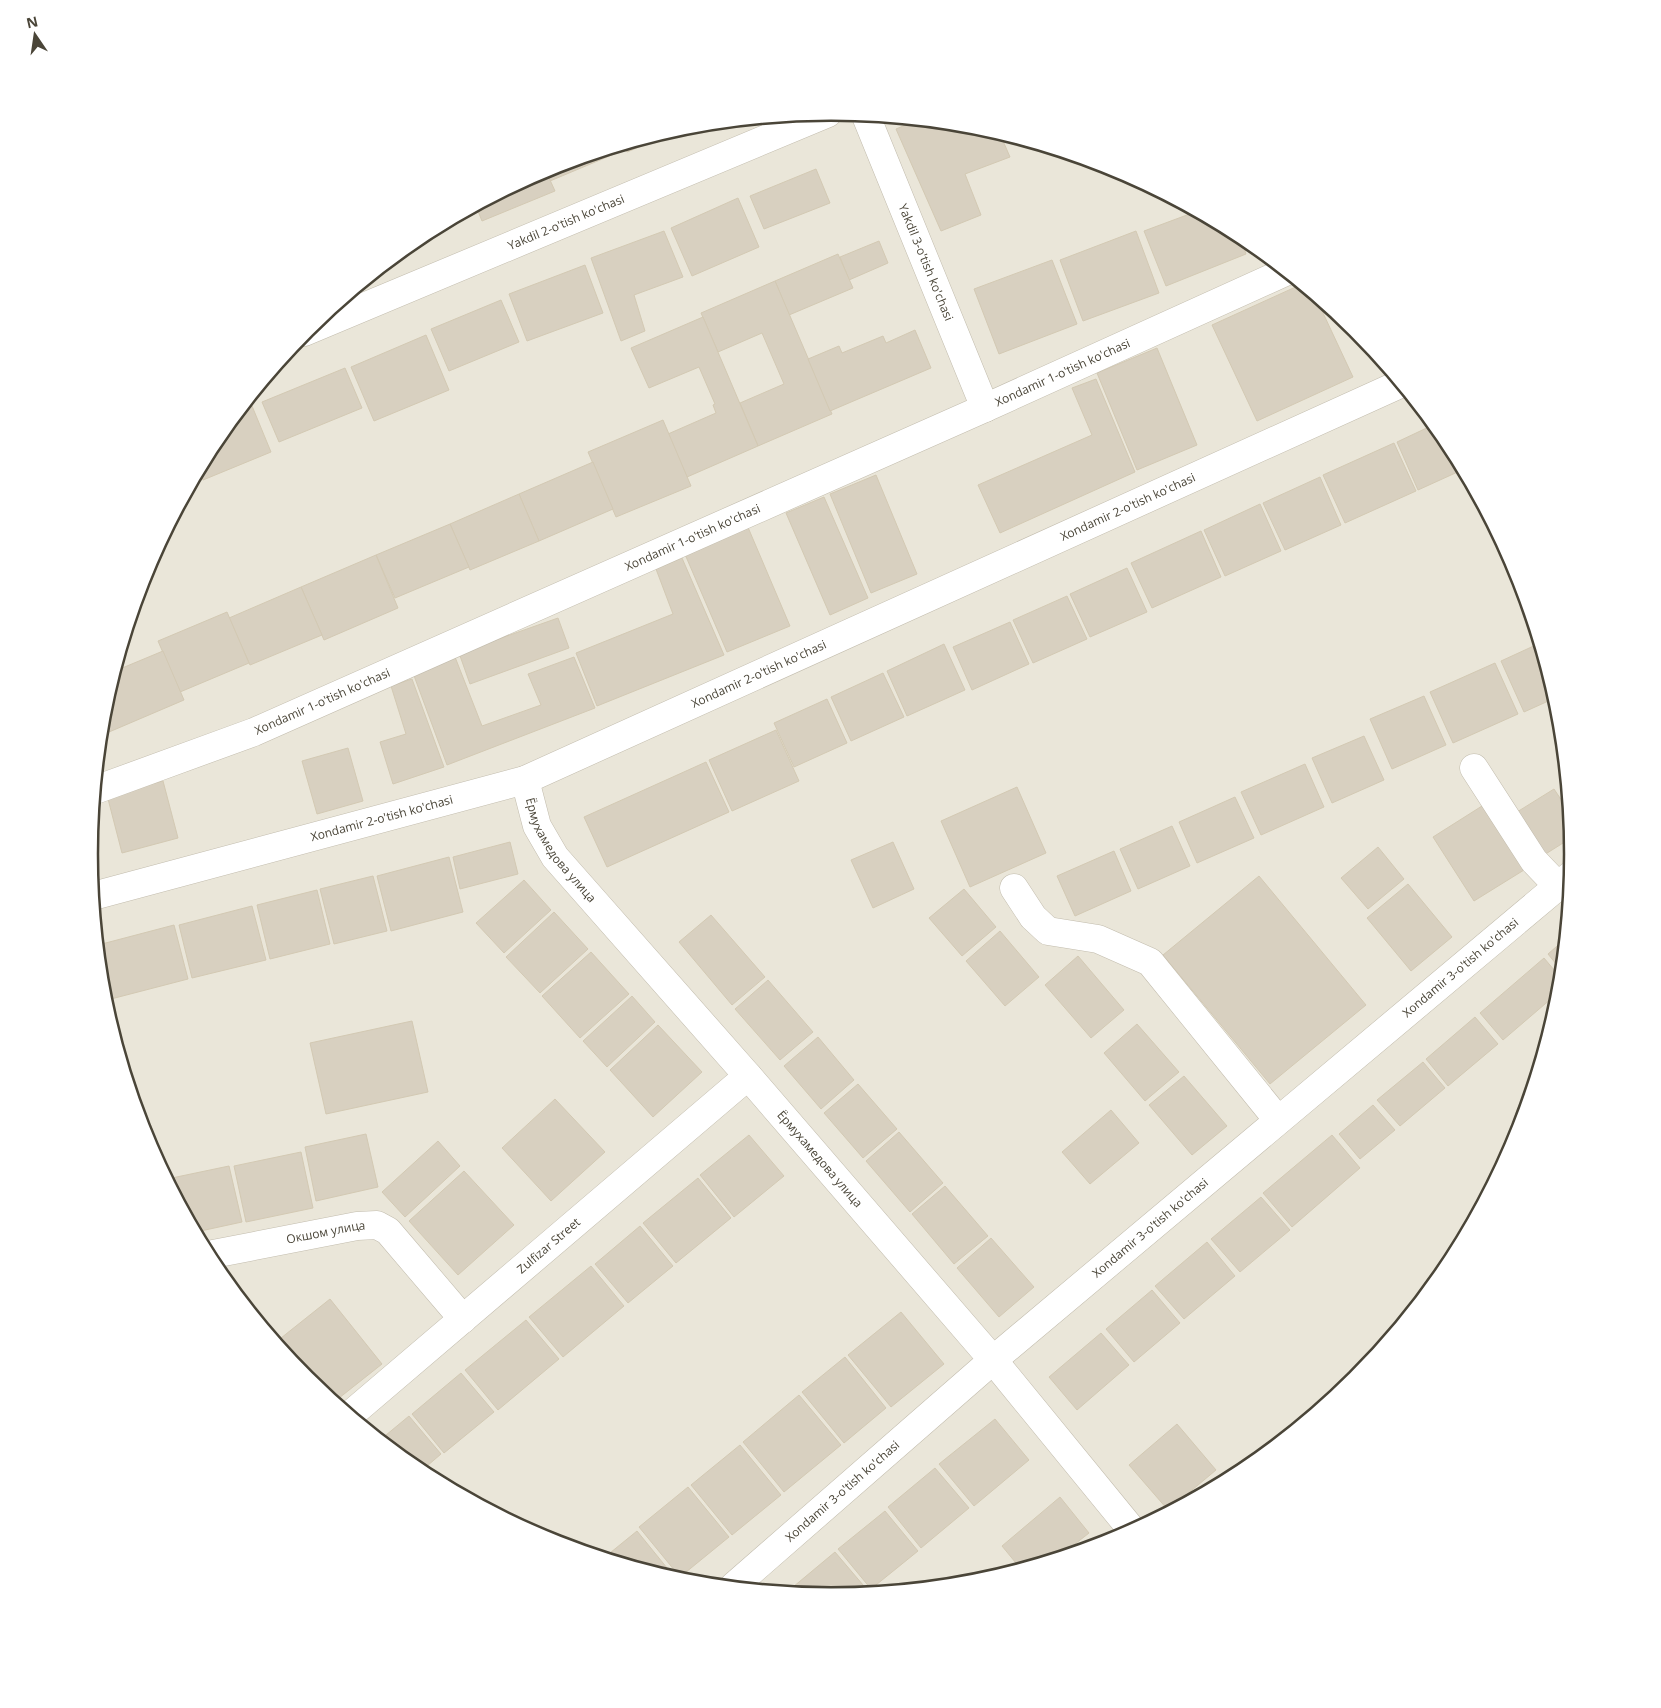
<svg xmlns="http://www.w3.org/2000/svg" width="1661" height="1708" font-family="'Open Sans',sans-serif">
	<style>
		.residential { fill: #eae6d9 }
		.building { fill: #d8d0c0; stroke: #d3c9b3 }
		.lines { fill: none; stroke-linecap: round; stroke-linejoin: round }
		.minor-casing { stroke: #c2bcad; stroke-width: 29 }
		.minor { stroke: #fff; stroke-width: 28 }
		.labels { text-anchor: middle; stroke-width: 4; stroke-linejoin: round; paint-order: stroke }
		.street-label { font-size: 12px; fill: #4a4538; stroke: #fff }
		.rim { fill: none; stroke: #4a4538; stroke-width: 2.5 }
	</style>
	<rect width="100%" height="100%" fill="#f6f3eb"/>
	<circle class="residential" cx="831" cy="854" r="739"/>
	<g class="building">
		<path d="M915 121 975 127 1000 134 1010 157 965 174 981 215 941 231 896 129Z"/>
		<path d="M686 126H690L627 152 624 145Z"/>
		<path d="M624 145 626 149 550 181 545 169Z"/>
		<path d="M545 169 555 191 482 221 476 206Z"/>
		<path d="M816 169 830 203 764 229 750 196Z"/>
		<path d="M738 198 759 247 692 276 671 228Z"/>
		<path d="M1195 212 1239 235 1246 254 1166 286 1144 231Z"/>
		<path d="M664 231 683 277 634 295 645 331 621 341 591 258Z"/>
		<path d="M1136 231 1159 293 1083 321 1060 260Z"/>
		<path d="M879 241 888 263 849 280 840 257Z"/>
		<path d="M838 254 853 288 789 315 775 281Z"/>
		<path d="M1052 260 1077 324 999 354 974 289Z"/>
		<path d="M585 265 603 313 527 341 509 294Z"/>
		<path d="M775 281 832 414 758 446 740 403 784 384 762 333 718 352 701 313Z"/>
		<path d="M1300 285 1316 298 1353 377 1257 421 1212 325Z"/>
		<path d="M501 300 519 342 449 371 431 329Z"/>
		<path d="M703 317 758 446 687 477 668 434 716 413 713 405 715 404 699 367 649 388 631 348Z"/>
		<path d="M915 330 931 368 830 411 808 359 839 346 842 353 883 336 886 343Z"/>
		<path d="M426 335 449 390 374 421 351 367Z"/>
		<path d="M1157 348 1197 445 1137 470 1097 373Z"/>
		<path d="M345 368 362 408 279 442 262 402Z"/>
		<path d="M1096 379 1135 472 1000 533 978 485 1092 435 1072 388Z"/>
		<path d="M252 406 271 452 203 480 199 469 214 442 238 412Z"/>
		<path d="M663 420 691 486 616 517 588 452Z"/>
		<path d="M1433 425 1447 442 1462 470 1418 490 1397 442Z"/>
		<path d="M1394 443 1416 491 1345 523 1323 475Z"/>
		<path d="M593 462 613 509 539 541 519 494Z"/>
		<path d="M876 475 917 574 871 593 830 494Z"/>
		<path d="M1320 477 1341 525 1285 550 1263 503Z"/>
		<path d="M519 494 539 541 470 570 450 524Z"/>
		<path d="M824 497 868 598 830 615 786 513Z"/>
		<path d="M1260 504 1281 551 1225 576 1204 530Z"/>
		<path d="M450 524 469 567 395 598 376 555Z"/>
		<path d="M747 525 790 626 727 652 684 552Z"/>
		<path d="M1201 531 1221 577 1152 608 1131 563Z"/>
		<path d="M376 555 398 608 324 640 301 587Z"/>
		<path d="M682 558 724 655 597 706 576 653 673 614 656 569Z"/>
		<path d="M1127 568 1147 612 1090 637 1070 594Z"/>
		<path d="M301 587 322 635 250 665 229 618Z"/>
		<path d="M1067 596 1087 639 1033 663 1013 620Z"/>
		<path d="M227 612 249 663 180 692 158 641Z"/>
		<path d="M558 618 569 648 470 684 459 653Z"/>
		<path d="M1010 622 1029 664 972 690 953 647Z"/>
		<path d="M944 644 965 690 907 716 887 671Z"/>
		<path d="M1538 644 1555 698 1524 712 1501 661Z"/>
		<path d="M163 651 184 700 102 735 101 732 103 709 115 671Z"/>
		<path d="M455 657 482 726 541 705 528 674 574 657 595 708 447 765 413 673Z"/>
		<path d="M1495 663 1518 714 1453 743 1430 692Z"/>
		<path d="M883 673 904 717 851 741 831 697Z"/>
		<path d="M412 679 444 767 393 784 380 742 406 734 391 686Z"/>
		<path d="M1424 696 1446 745 1392 769 1370 719Z"/>
		<path d="M827 699 847 743 794 767 774 723Z"/>
		<path d="M776 730 799 781 732 811 709 760Z"/>
		<path d="M1364 736 1384 780 1332 803 1312 758Z"/>
		<path d="M348 748 363 801 317 814 302 761Z"/>
		<path d="M706 762 729 812 607 867 584 817Z"/>
		<path d="M1305 764 1324 807 1261 835 1241 792Z"/>
		<path d="M163 781 178 838 122 853 107 795Z"/>
		<path d="M1017 787 1046 853 970 887 941 821Z"/>
		<path d="M1554 789 1568 810 1571 838 1544 855 1517 812Z"/>
		<path d="M1235 797 1254 838 1197 863 1179 822Z"/>
		<path d="M1482 806 1524 870 1474 901 1433 837Z"/>
		<path d="M1172 826 1190 866 1138 889 1120 849Z"/>
		<path d="M510 842 518 874 460 889 453 857Z"/>
		<path d="M893 842 914 889 873 908 851 860Z"/>
		<path d="M1378 847 1404 879 1368 909 1341 878Z"/>
		<path d="M1114 851 1131 891 1075 916 1057 876Z"/>
		<path d="M449 857 463 912 391 931 377 876Z"/>
		<path d="M373 876 387 931 334 944 320 889Z"/>
		<path d="M1259 876 1366 1005 1270 1084 1163 955Z"/>
		<path d="M524 880 551 910 504 953 476 923Z"/>
		<path d="M1408 884 1452 937 1411 971 1367 918Z"/>
		<path d="M964 889 996 927 962 956 929 918Z"/>
		<path d="M317 890 330 944 270 959 257 905Z"/>
		<path d="M252 906 266 960 192 978 179 925Z"/>
		<path d="M554 912 588 949 540 993 506 957Z"/>
		<path d="M711 915 765 977 732 1005 679 942Z"/>
		<path d="M174 925 188 979 111 999 98 945Z"/>
		<path d="M1000 931 1039 977 1005 1006 966 961Z"/>
		<path d="M1564 940 1561 970 1548 954Z"/>
		<path d="M591 952 629 994 580 1038 542 996Z"/>
		<path d="M1078 956 1124 1010 1091 1038 1045 985Z"/>
		<path d="M1544 958 1560 977 1559 992 1503 1040 1480 1013Z"/>
		<path d="M768 980 813 1032 780 1060 735 1009Z"/>
		<path d="M632 996 655 1022 607 1067 583 1041Z"/>
		<path d="M1475 1017 1498 1044 1448 1086 1426 1059Z"/>
		<path d="M412 1021 428 1092 326 1114 310 1043Z"/>
		<path d="M1137 1024 1179 1072 1145 1101 1104 1053Z"/>
		<path d="M658 1025 702 1072 653 1117 610 1070Z"/>
		<path d="M818 1037 854 1080 821 1109 784 1066Z"/>
		<path d="M1423 1062 1445 1088 1400 1126 1377 1100Z"/>
		<path d="M1184 1076 1227 1126 1192 1155 1149 1105Z"/>
		<path d="M858 1084 897 1129 863 1158 824 1113Z"/>
		<path d="M555 1099 605 1152 551 1201 502 1148Z"/>
		<path d="M1373 1105 1395 1130 1360 1159 1339 1134Z"/>
		<path d="M1111 1110 1139 1143 1090 1184 1062 1152Z"/>
		<path d="M899 1132 943 1183 910 1212 866 1161Z"/>
		<path d="M366 1134 378 1187 316 1201 305 1147Z"/>
		<path d="M749 1135 784 1176 734 1217 700 1175Z"/>
		<path d="M1332 1135 1360 1168 1292 1227 1263 1193Z"/>
		<path d="M438 1141 460 1166 405 1217 382 1192Z"/>
		<path d="M301 1152 313 1208 246 1222 234 1166Z"/>
		<path d="M229 1166 242 1222 196 1232 167 1179Z"/>
		<path d="M464 1171 514 1225 458 1275 409 1221Z"/>
		<path d="M698 1178 731 1218 676 1263 643 1223Z"/>
		<path d="M945 1186 988 1236 954 1264 912 1214Z"/>
		<path d="M1261 1197 1290 1230 1240 1272 1211 1239Z"/>
		<path d="M640 1226 673 1266 628 1303 595 1264Z"/>
		<path d="M991 1238 1034 1287 999 1317 957 1268Z"/>
		<path d="M1207 1242 1235 1276 1184 1319 1155 1286Z"/>
		<path d="M591 1266 624 1306 563 1357 529 1317Z"/>
		<path d="M1152 1290 1180 1323 1134 1362 1106 1329Z"/>
		<path d="M330 1299 382 1364 334 1402 306 1378 276 1342Z"/>
		<path d="M901 1312 944 1364 891 1407 848 1355Z"/>
		<path d="M526 1320 559 1359 498 1410 465 1370Z"/>
		<path d="M1101 1333 1129 1365 1077 1410 1049 1377Z"/>
		<path d="M845 1357 886 1408 844 1443 802 1392Z"/>
		<path d="M461 1373 494 1412 444 1453 412 1414Z"/>
		<path d="M799 1395 841 1445 784 1492 743 1442Z"/>
		<path d="M409 1416 441 1454 420 1472 380 1440Z"/>
		<path d="M995 1419 1029 1460 974 1506 939 1464Z"/>
		<path d="M1177 1424 1216 1470 1168 1510 1129 1465Z"/>
		<path d="M740 1445 781 1495 732 1535 691 1485Z"/>
		<path d="M935 1468 969 1508 921 1548 888 1507Z"/>
		<path d="M688 1487 729 1537 680 1577 639 1527Z"/>
		<path d="M1060 1497 1089 1533 1061 1555 1020 1568 1002 1546Z"/>
		<path d="M885 1511 918 1551 871 1589 838 1549Z"/>
		<path d="M637 1531 676 1579 605 1557Z"/>
		<path d="M835 1552 869 1592 830 1596 787 1592Z"/>
	</g>
	<g class="lines">
		<defs>
			<g id="minor">
				<path id="s1" d="M866 116 985 408"/>
				<path id="s2" d="M304 332 828 113"/>
				<path d="M1474 768 1534 861 1558 886"/>
				<path id="s3" d="M525 780 537 826 555 857 748 1076 993 1360 1132 1530"/>
				<path id="s4" d="M95 790 254 732 985 408 1285 272"/>
				<path d="M1014 888 1033 917 1048 931 1098 939 1150 962 1278 1120"/>
				<path id="s5" d="M93 896 525 780 1400 384"/>
				<path id="s6" d="M208 1255 357 1226 377 1225 388 1231 463 1319"/>
				<path id="s7" d="M350 1415 748 1076"/>
				<path id="s8" d="M734 1586 993 1360 1570 876"/>
			</g>
		</defs>
		<use href="#minor" class="minor-casing"/>
		<use href="#minor" class="minor"/>
	</g>
	<g class="labels">
		<g class="street-label">
			<text dy="4" stroke="none"><textPath href="#s2" startOffset="284">Yakdil 2-o'tish ko'chasi</textPath></text>
			<text dy="4" stroke="none"><textPath href="#s1" startOffset="158">Yakdil 3-o'tish ko'chasi</textPath></text>
			<text dy="4" stroke="none"><textPath href="#s4" startOffset="1054">Xondamir 1-o'tish ko'chasi</textPath></text>
			<text dy="4" stroke="none"><textPath href="#s5" startOffset="1109">Xondamir 2-o'tish ko'chasi</textPath></text>
			<text dy="4" stroke="none"><textPath href="#s4" startOffset="649">Xondamir 1-o'tish ko'chasi</textPath></text>
			<text dy="4" stroke="none"><textPath href="#s5" startOffset="704">Xondamir 2-o'tish ko'chasi</textPath></text>
			<text dy="4" stroke="none"><textPath href="#s4" startOffset="244">Xondamir 1-o'tish ko'chasi</textPath></text>
			<text dy="4" stroke="none"><textPath href="#s5" startOffset="299">Xondamir 2-o'tish ko'chasi</textPath></text>
			<text dy="4" stroke="none"><textPath href="#s3" startOffset="80">Ёрмухамедова улица</textPath></text>
			<text dy="4" stroke="none"><textPath href="#s8" startOffset="954">Xondamir 3-o'tish ko'chasi</textPath></text>
			<text dy="4" stroke="none"><textPath href="#s3" startOffset="485">Ёрмухамедова улица</textPath></text>
			<text dy="4" stroke="none"><textPath href="#s8" startOffset="549">Xondamir 3-o'tish ko'chasi</textPath></text>
			<text dy="4" stroke="none"><textPath href="#s6" startOffset="120">Окшом улица</textPath></text>
			<text dy="4" stroke="none"><textPath href="#s7" startOffset="261">Zulfizar Street</textPath></text>
			<text dy="4" stroke="none"><textPath href="#s8" startOffset="144">Xondamir 3-o'tish ko'chasi</textPath></text>
		</g>
	</g>
	<path d="M0 0H1661V1708H0ZM98 854a733 733 0 1 1 1466 0a733 733 0 1 1-1466 0Z" fill="#fff" fill-rule="evenodd"/>
	<path class="rim" d="M98 854a733 733 0 1 1 1466 0a733 733 0 1 1-1466 0Z"/>
	<g transform="translate(35 35) rotate(347)" stroke="#ffffff" stroke-width="4" paint-order="stroke">
	<path d="M0-4L9 19L0 12L-9 19Z" fill="#4a4538"/>
	<text y="-8" font-size="14" font-weight="bold" text-anchor="middle" fill="#4a4538">N</text>
	</g>
</svg>
